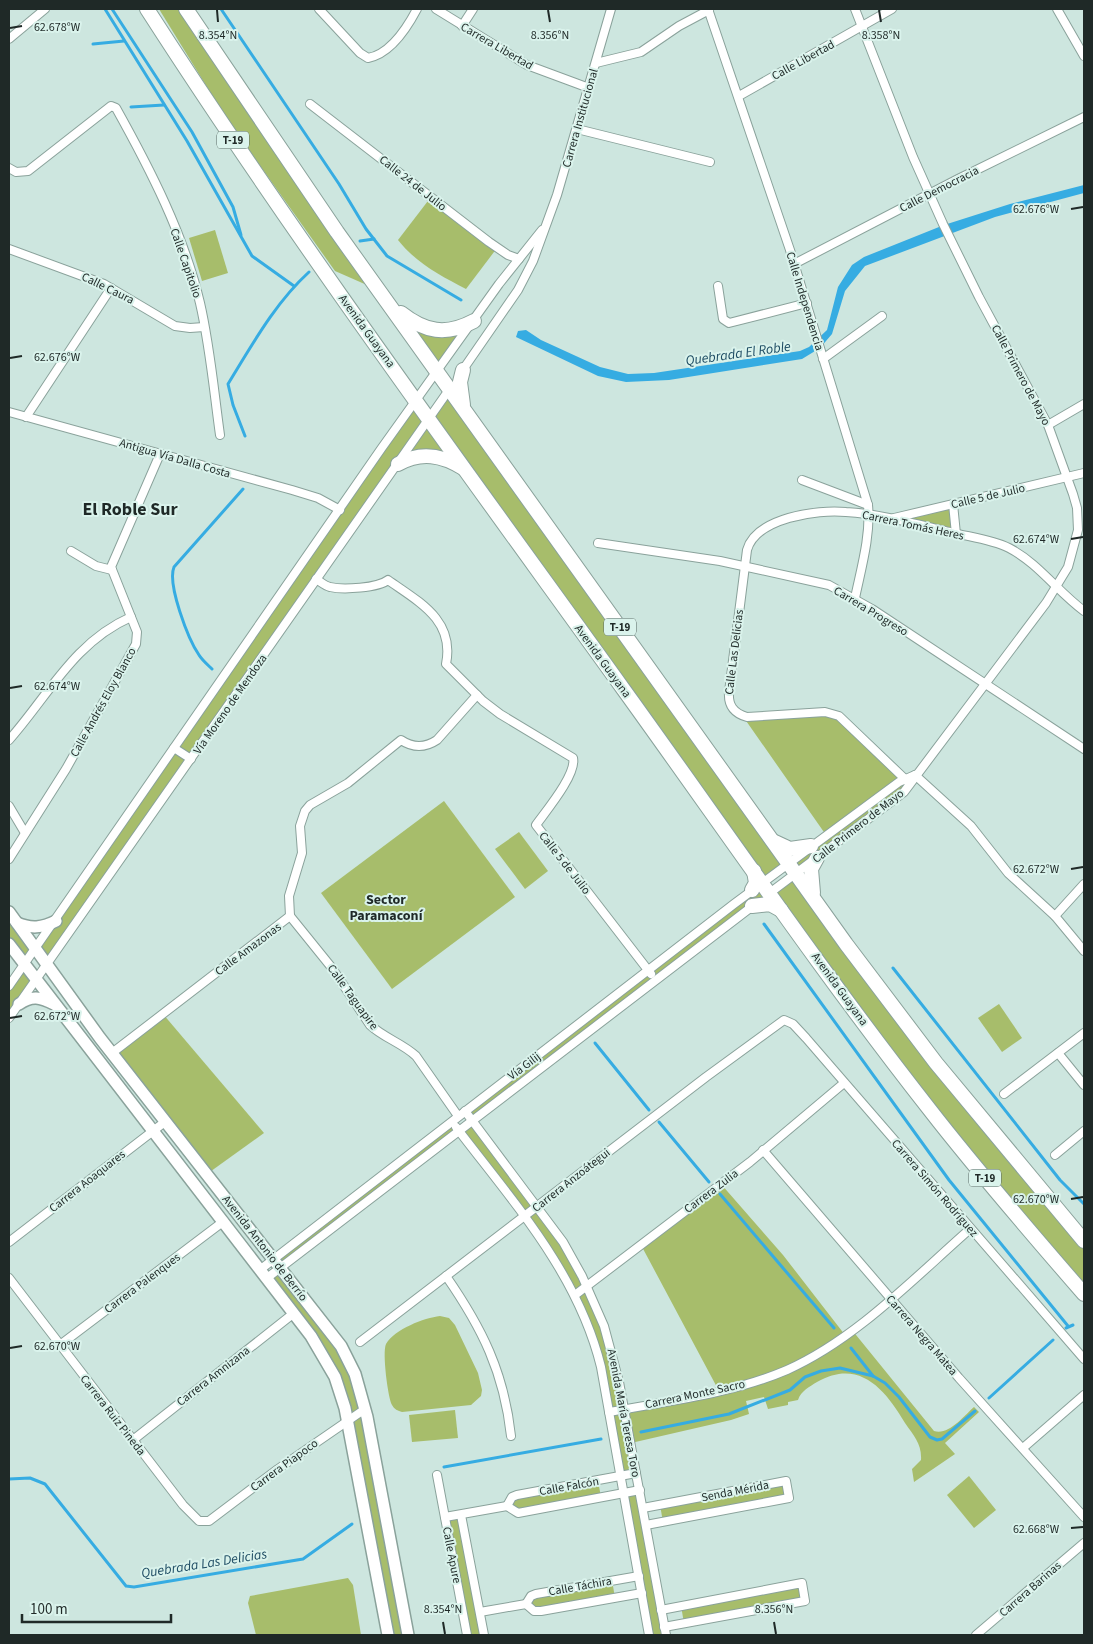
<svg xmlns="http://www.w3.org/2000/svg" width="1093" height="1644" font-family="'Source Sans 3',sans-serif">
	<style>
		.green { fill: #a7bd6b; fill-rule: evenodd }
		.water { fill: #36ace2 }
		.lines { fill: none; stroke-linecap: round; stroke-linejoin: round }
		.stream { stroke: #36ace2; stroke-width: 3 }
		.street-casing { stroke: #8aa29b; stroke-width: 10 }
		.secondary-casing { stroke: #8aa29b; stroke-width: 14 }
		.highway-casing { stroke: #8aa29b; stroke-width: 16 }
		.street { stroke: #fff; stroke-width: 8 }
		.secondary { stroke: #fff; stroke-width: 11 }
		.highway { stroke: #fff; stroke-width: 14 }
		.ticks { fill: none; stroke: #1f2927; stroke-width: 2 }
		.labels { text-anchor: middle; stroke-width: 4; stroke-linejoin: round; paint-order: stroke }
		.shield { fill: #daf3ec; stroke: #576662; stroke-width: 1 }
		.shield-label { font-size: 11px; font-weight: bold; fill: #1f2927 }
		.street-label { font-size: 12px; fill: #1f2927; stroke: #daf3ec }
		.water-label { font-size: 14px; font-style: italic; fill: #1d4b62; stroke: #daf3ec }
		.neighbourhood-label { font-size: 14px; font-weight: bold; fill: #1f2927; stroke: #daf3ec }
		.district-label { font-size: 18px; font-weight: bold; fill: #1f2927; stroke: #daf3ec }
		.ticks-label { font-size: 12px; text-anchor: middle; fill: #1f2927; stroke: #daf3ec; stroke-width: 4; stroke-linejoin: round; paint-order: stroke }
	</style>
	<rect width="100%" height="100%" fill="#cde6df"/>
	<g class="green">
		<path d="M159 9H181L376 289 335 271 226 118Z"/>
		<path d="M431 197 497 248 466 289C441 276 416 263 398 240Z"/>
		<path d="M215 230 228 273 202 281 189 238Z"/>
		<path d="M389 304 412 322 463 327 437 372Z"/>
		<path d="M450 389 789 863 826 835 742 715 832 713 910 784 797 873 846 944 1084 1241V1294L1009 1208 771 893 472 1120 553 1228 595 1302 625 1409 719 1391 641 1245 721 1184 783 1255 845 1335 852 1330 934 1431C948 1436 964 1416 974 1407L979 1412 945 1443 955 1454 914 1482 912 1469 921 1460C922 1444 914 1436 905 1423 885 1389 859 1358 817 1382 809 1387 801 1391 798 1400L788 1402V1405L768 1409 764 1397 746 1401 749 1414 731 1420 631 1443 636 1473 621 1476 601 1367 566 1276 459 1130 281 1268 350 1361 408 1635H388L341 1393 267 1278 281 1268 274 1259 452 1121 459 1130 472 1120 465 1111 763 882 451 461 398 464 47 965 36 949 24 964 9 944V912L35 949 417 400 429 418ZM789 863 796 874 770 893 763 882Z"/>
		<path d="M953 504 956 534 891 519Z"/>
		<path d="M444 801 515 897 392 989 321 893Z"/>
		<path d="M519 832 548 871 525 889 495 849Z"/>
		<path d="M24 967 35 979 9 1016V988Z"/>
		<path d="M999 1004 1022 1038 1002 1052 978 1018Z"/>
		<path d="M163 1014 264 1133 207 1174 112 1053Z"/>
		<path d="M440 1316 449 1318 455 1325 478 1373 482 1390 481 1396 471 1405 402 1412C398 1411 394 1409 392 1405 388 1398 382 1352 386 1344 395 1329 424 1318 440 1316Z"/>
		<path d="M455 1410 458 1438 412 1442 409 1415Z"/>
		<path d="M969 1476 996 1510 974 1528 947 1495Z"/>
		<path d="M598 1481 601 1497 518 1513 508 1501 512 1497Z"/>
		<path d="M786 1481 789 1498 663 1522 660 1505Z"/>
		<path d="M640 1490 666 1635H649L624 1493Z"/>
		<path d="M461 1515 484 1635H467L445 1517Z"/>
		<path d="M348 1578 353 1585 361 1635H256L248 1603 250 1596Z"/>
		<path d="M612 1580 615 1598 534 1611 528 1600Z"/>
		<path d="M802 1583 805 1601 684 1623 681 1606Z"/>
	</g>
	<path class="water" d="M1084 185V193L995 217 865 266 845 291 832 334 820 348 802 359 669 380 626 382 598 376 516 337 518 331 526 330 541 340 600 367 628 374 654 373 800 351 809 347 827 330 838 287 852 265 864 257 944 225 1010 204Z"/>
	<g class="lines">
		<g class="stream">
			<path d="M105 9 187 141 252 256 294 286"/>
			<path d="M112 9 192 132 233 207 241 235"/>
			<path d="M221 9 339 184 366 229 387 256 461 300"/>
			<path d="M93 44 124 41"/>
			<path d="M131 107 164 105"/>
			<path d="M360 241 374 239"/>
			<path d="M245 436 233 405 228 384C252 345 275 303 309 272"/>
			<path d="M212 669C208 665 202 660 199 655 188 639 167 584 174 567L243 489"/>
			<path d="M764 924 949 1180 1068 1326"/>
			<path d="M893 968 1060 1180 1084 1204"/>
			<path d="M595 1043 649 1110"/>
			<path d="M659 1122 709 1182"/>
			<path d="M720 1194 834 1328"/>
			<path d="M1066 1328 1073 1325"/>
			<path d="M851 1348 873 1376"/>
			<path d="M989 1398 1053 1340"/>
			<path d="M641 1432 729 1414 790 1390 805 1377 821 1371 840 1368 873 1376 885 1383 899 1397 930 1437 937 1440 942 1439 975 1411"/>
			<path d="M444 1467 601 1439"/>
			<path d="M9 1479 30 1478 45 1484 126 1586 134 1587 303 1559 352 1524"/>
		</g>
		<defs>
			<g id="street">
				<path d="M319 9 360 53 368 58C390 54 407 28 417 9"/>
				<path d="M436 9 527 65 589 88"/>
				<path d="M708 9 790 250 868 505C871 535 861 569 855 598"/>
				<path d="M1057 9 1084 56"/>
				<path d="M462 26 473 9"/>
				<path d="M9 39 45 9"/>
				<path d="M596 63 641 52 679 26 709 10"/>
				<path d="M739 96 892 9"/>
				<path d="M310 104 489 242 508 255 519 259"/>
				<path d="M577 129 710 162"/>
				<path d="M9 168 16 172 28 171 111 106 116 108C150 169 184 235 200 303 210 346 214 392 220 435"/>
				<path d="M9 249 104 284 175 326 190 328 204 327"/>
				<path d="M794 264 958 179 1084 117"/>
				<path d="M718 286 723 319 729 323 807 303"/>
				<path d="M823 359 882 316"/>
				<path d="M462 371 518 290 533 261 557 195 611 9"/>
				<path d="M9 412 292 490 318 498 340 510"/>
				<path d="M26 417 111 288"/>
				<path d="M1048 425 1084 404"/>
				<path d="M802 480 868 505"/>
				<path d="M953 504 956 534"/>
				<path d="M894 518 1084 473"/>
				<path d="M598 543 720 561 829 585 872 609 1084 749"/>
				<path d="M71 551 96 566 112 570"/>
				<path d="M316 579C321 582 325 586 330 587 343 590 378 588 388 580 419 602 455 620 446 664L483 701 500 714 573 758C577 774 546 811 536 825L651 974"/>
				<path d="M9 740C48 696 74 642 131 617"/>
				<path d="M174 748 191 759"/>
				<path d="M915 775 971 826 1008 873 1055 916 1084 951"/>
				<path d="M907 781 839 716 825 712 747 717C733 713 728 705 729 692L747 550C756 518 817 509 846 512 881 514 916 524 950 532 969 537 991 539 1009 548 1038 563 1058 592 1084 611"/>
				<path d="M9 806 25 833"/>
				<path d="M9 859 66 769 136 644 137 632 111 567 160 454"/>
				<path d="M767 895 904 792 1046 603 1068 567 1078 530 1077 508 1073 494 1048 425 979 297 943 224 913 157 855 9"/>
				<path d="M290 916 289 896 302 853 300 826 305 811 310 805 348 783 401 740C413 748 425 748 437 740L477 695"/>
				<path d="M290 916 332 968 370 1025C384 1038 402 1043 416 1056L458 1116"/>
				<path d="M1055 916 1084 884"/>
				<path d="M9 986 381 449 499 284 542 230"/>
				<path d="M9 1018 451 387"/>
				<path d="M112 1053 290 916"/>
				<path d="M1058 1053 1084 1085"/>
				<path d="M1004 1094 1084 1033"/>
				<path d="M465 1111 563 1242 582 1276 604 1326 619 1382 666 1635"/>
				<path d="M456 1127C513 1202 578 1273 601 1367L649 1635"/>
				<path d="M763 1150 959 1378 1084 1517"/>
				<path d="M1055 1155 1084 1131"/>
				<path d="M9 1242 166 1121"/>
				<path d="M261 1269 734 904 899 782 915 775"/>
				<path d="M446 1276C482 1328 504 1372 511 1436"/>
				<path d="M9 1278 183 1505 199 1521H209L278 1469 365 1409"/>
				<path d="M267 1278 754 905"/>
				<path d="M575 1295 750 1162 844 1083"/>
				<path d="M360 1342 706 1077 784 1020 793 1024 806 1038 1084 1359"/>
				<path d="M60 1345 224 1221"/>
				<path d="M609 1412C668 1401 731 1394 787 1370 856 1339 913 1279 970 1229"/>
				<path d="M133 1440 294 1313"/>
				<path d="M1023 1448 1084 1395"/>
				<path d="M437 1475 467 1635"/>
				<path d="M507 1506 512 1497 517 1495 636 1473"/>
				<path d="M507 1506 518 1513 640 1490"/>
				<path d="M643 1508 786 1481 789 1498 646 1525"/>
				<path d="M461 1515 484 1635"/>
				<path d="M445 1517 507 1506"/>
				<path d="M526 1604 531 1596 536 1594 639 1576"/>
				<path d="M526 1604 534 1611H541L642 1593"/>
				<path d="M661 1610 802 1583 805 1601 664 1627"/>
				<path d="M480 1612 526 1604"/>
				<path d="M976 1635 1084 1543"/>
			</g>
			<g id="secondary">
				<path d="M9 912 100 1038 341 1346 355 1374 367 1417 408 1635"/>
				<path d="M17 923C31 929 42 928 56 921"/>
				<path d="M9 944 311 1336 335 1377 345 1408 388 1635"/>
				<path d="M19 1004C32 995 40 997 54 1004"/>
			</g>
			<g id="highway">
				<path d="M147 9C297 242 462 465 624 690 725 830 823 974 930 1110 979 1173 1031 1233 1084 1294"/>
				<path d="M186 9 337 232 846 944 936 1063 1084 1241"/>
				<path d="M401 313C425 332 446 336 474 321"/>
				<path d="M463 370 460 382 463 405"/>
				<path d="M398 464C421 451 442 455 463 468"/>
				<path d="M775 842 790 849 811 846"/>
				<path d="M752 890 756 883 754 871"/>
				<path d="M813 893 811 869 817 858"/>
				<path d="M752 906 770 904 781 910"/>
			</g>
		</defs>
		<use href="#street" class="street-casing"/>
		<use href="#secondary" class="secondary-casing"/>
		<use href="#highway" class="highway-casing"/>
		<use href="#street" class="street"/>
		<use href="#secondary" class="secondary"/>
		<use href="#highway" class="highway"/>
	</g>
	<path class="ticks" d="M217 10 218 22M548 10 550 22M879 10 881 22M10 28 22 26M1071 209 1083 207M10 358 22 356M1071 539 1083 537M10 688 22 686M1071 869 1083 867M10 1018 22 1016M1071 1199 1083 1197M10 1348 22 1346M1071 1528 1083 1527M443 1622 445 1634M774 1622 776 1634"/>
	<g class="labels">
		<g class="shield">
			<rect x="217" y="131.5" width="32" height="17" rx="4"/>
			<rect x="604" y="618.5" width="32" height="17" rx="4"/>
			<rect x="969" y="1169.5" width="32" height="17" rx="4"/>
		</g>
		<g class="shield-label">
			<text x="233" y="144">T-19</text>
			<text x="620" y="631">T-19</text>
			<text x="985" y="1182">T-19</text>
		</g>
		<g class="street-label">
			<text transform="translate(497 46) rotate(30)" y="4">Carrera Libertad</text>
			<text transform="translate(803 60) rotate(-29)" y="4">Calle Libertad</text>
			<text transform="translate(580 118) rotate(-74)" y="4">Carrera Institucional</text>
			<text transform="translate(413 183) rotate(38)" y="4">Calle 24 de Julio</text>
			<text transform="translate(939 189) rotate(-27)" y="4">Calle Democracia</text>
			<text transform="translate(186 263) rotate(71)" y="4">Calle Capitolio</text>
			<text transform="translate(108 288) rotate(26)" y="4">Calle Caura</text>
			<text transform="translate(805 301) rotate(73)" y="4">Calle Independencia</text>
			<text transform="translate(367 331) rotate(54)" y="4">Avenida Guayana</text>
			<text transform="translate(1021 375) rotate(62)" y="4">Calle Primero de Mayo</text>
			<text transform="translate(175 458) rotate(16)" y="4">Antigua Vía Dalla Costa</text>
			<text transform="translate(988 496) rotate(-13)" y="4">Calle 5 de Julio</text>
			<text transform="translate(913 525) rotate(12)" y="4">Carrera Tomás Heres</text>
			<text transform="translate(871 611) rotate(31)" y="4">Carrera Progreso</text>
			<text transform="translate(734 652) rotate(-83)" y="4">Calle Las Delicias</text>
			<text transform="translate(603 661) rotate(54)" y="4">Avenida Guayana</text>
			<text transform="translate(103 702) rotate(-61)" y="4">Calle Andrés Eloy Blanco</text>
			<text transform="translate(230 704) rotate(-55)" y="4">Vía Moreno de Mendoza</text>
			<text transform="translate(858 826) rotate(-38)" y="4">Calle Primero de Mayo</text>
			<text transform="translate(565 863) rotate(52)" y="4">Calle 5 de Julio</text>
			<text transform="translate(248 949) rotate(-37)" y="4">Calle Amazonas</text>
			<text transform="translate(840 989) rotate(54)" y="4">Avenida Guayana</text>
			<text transform="translate(353 997) rotate(54)" y="4">Calle Taguapire</text>
			<text transform="translate(524 1066) rotate(-37)" y="4">Vía Gilij</text>
			<text transform="translate(571 1180) rotate(-38)" y="4">Carrera Anzoátegui</text>
			<text transform="translate(87 1181) rotate(-38)" y="4">Carrera Aoaquares</text>
			<text transform="translate(935 1188) rotate(49)" y="4">Carrera Simón Rodríguez</text>
			<text transform="translate(711 1191) rotate(-37)" y="4">Carrera Zulia</text>
			<text transform="translate(265 1248) rotate(52)" y="4">Avenida Antonio de Berrío</text>
			<text transform="translate(142 1283) rotate(-37)" y="4">Carrera Palenques</text>
			<text transform="translate(922 1335) rotate(49)" y="4">Carrera Negra Matea</text>
			<text transform="translate(213 1376) rotate(-38)" y="4">Carrera Amnizana</text>
			<text transform="translate(695 1394) rotate(-12)" y="4">Carrera Monte Sacro</text>
			<text transform="translate(624 1413) rotate(79)" y="4">Avenida María Teresa Toro</text>
			<text transform="translate(113 1415) rotate(52)" y="4">Carrera Ruiz Pineda</text>
			<text transform="translate(284 1465) rotate(-36)" y="4">Carrera Piapoco</text>
			<text transform="translate(569 1486) rotate(-10)" y="4">Calle Falcón</text>
			<text transform="translate(735 1491) rotate(-11)" y="4">Senda Mérida</text>
			<text transform="translate(452 1555) rotate(79)" y="4">Calle Apure</text>
			<text transform="translate(580 1586) rotate(-10)" y="4">Calle Táchira</text>
			<text transform="translate(1030 1589) rotate(-41)" y="4">Carrera Barinas</text>
		</g>
		<g class="water-label">
			<text transform="translate(738 353) rotate(-8)" y="5">Quebrada El Roble</text>
			<text transform="translate(204 1563) rotate(-9)" y="5">Quebrada Las Delicias</text>
		</g>
		<g class="neighbourhood-label">
			<text x="386" y="904">Sector<tspan x="386" dy="16">Paramaconí</tspan></text>
		</g>
		<g class="district-label">
			<text x="130" y="515">El Roble Sur</text>
		</g>
	</g>
	<g class="ticks-label">
		<text x="57" y="31">62.678°W</text>
		<text x="218" y="39">8.354°N</text>
		<text x="550" y="39">8.356°N</text>
		<text x="881" y="39">8.358°N</text>
		<text x="1036" y="213">62.676°W</text>
		<text x="57" y="361">62.676°W</text>
		<text x="1036" y="543">62.674°W</text>
		<text x="57" y="690">62.674°W</text>
		<text x="1036" y="873">62.672°W</text>
		<text x="57" y="1020">62.672°W</text>
		<text x="1036" y="1203">62.670°W</text>
		<text x="57" y="1350">62.670°W</text>
		<text x="1036" y="1533">62.668°W</text>
		<text x="443" y="1613">8.354°N</text>
		<text x="774" y="1613">8.356°N</text>
	</g>
	<rect width="1093" height="1644" fill="none" stroke="#1f2927" stroke-width="20"/>
	<path d="M22 1614v8h149v-8" fill="none" stroke="#1f2927" stroke-width="2.5"/>
	<text x="30" y="1614" font-size="15" fill="#1f2927" stroke="#daf3ec" stroke-width="4" paint-order="stroke">100 m</text>
</svg>
